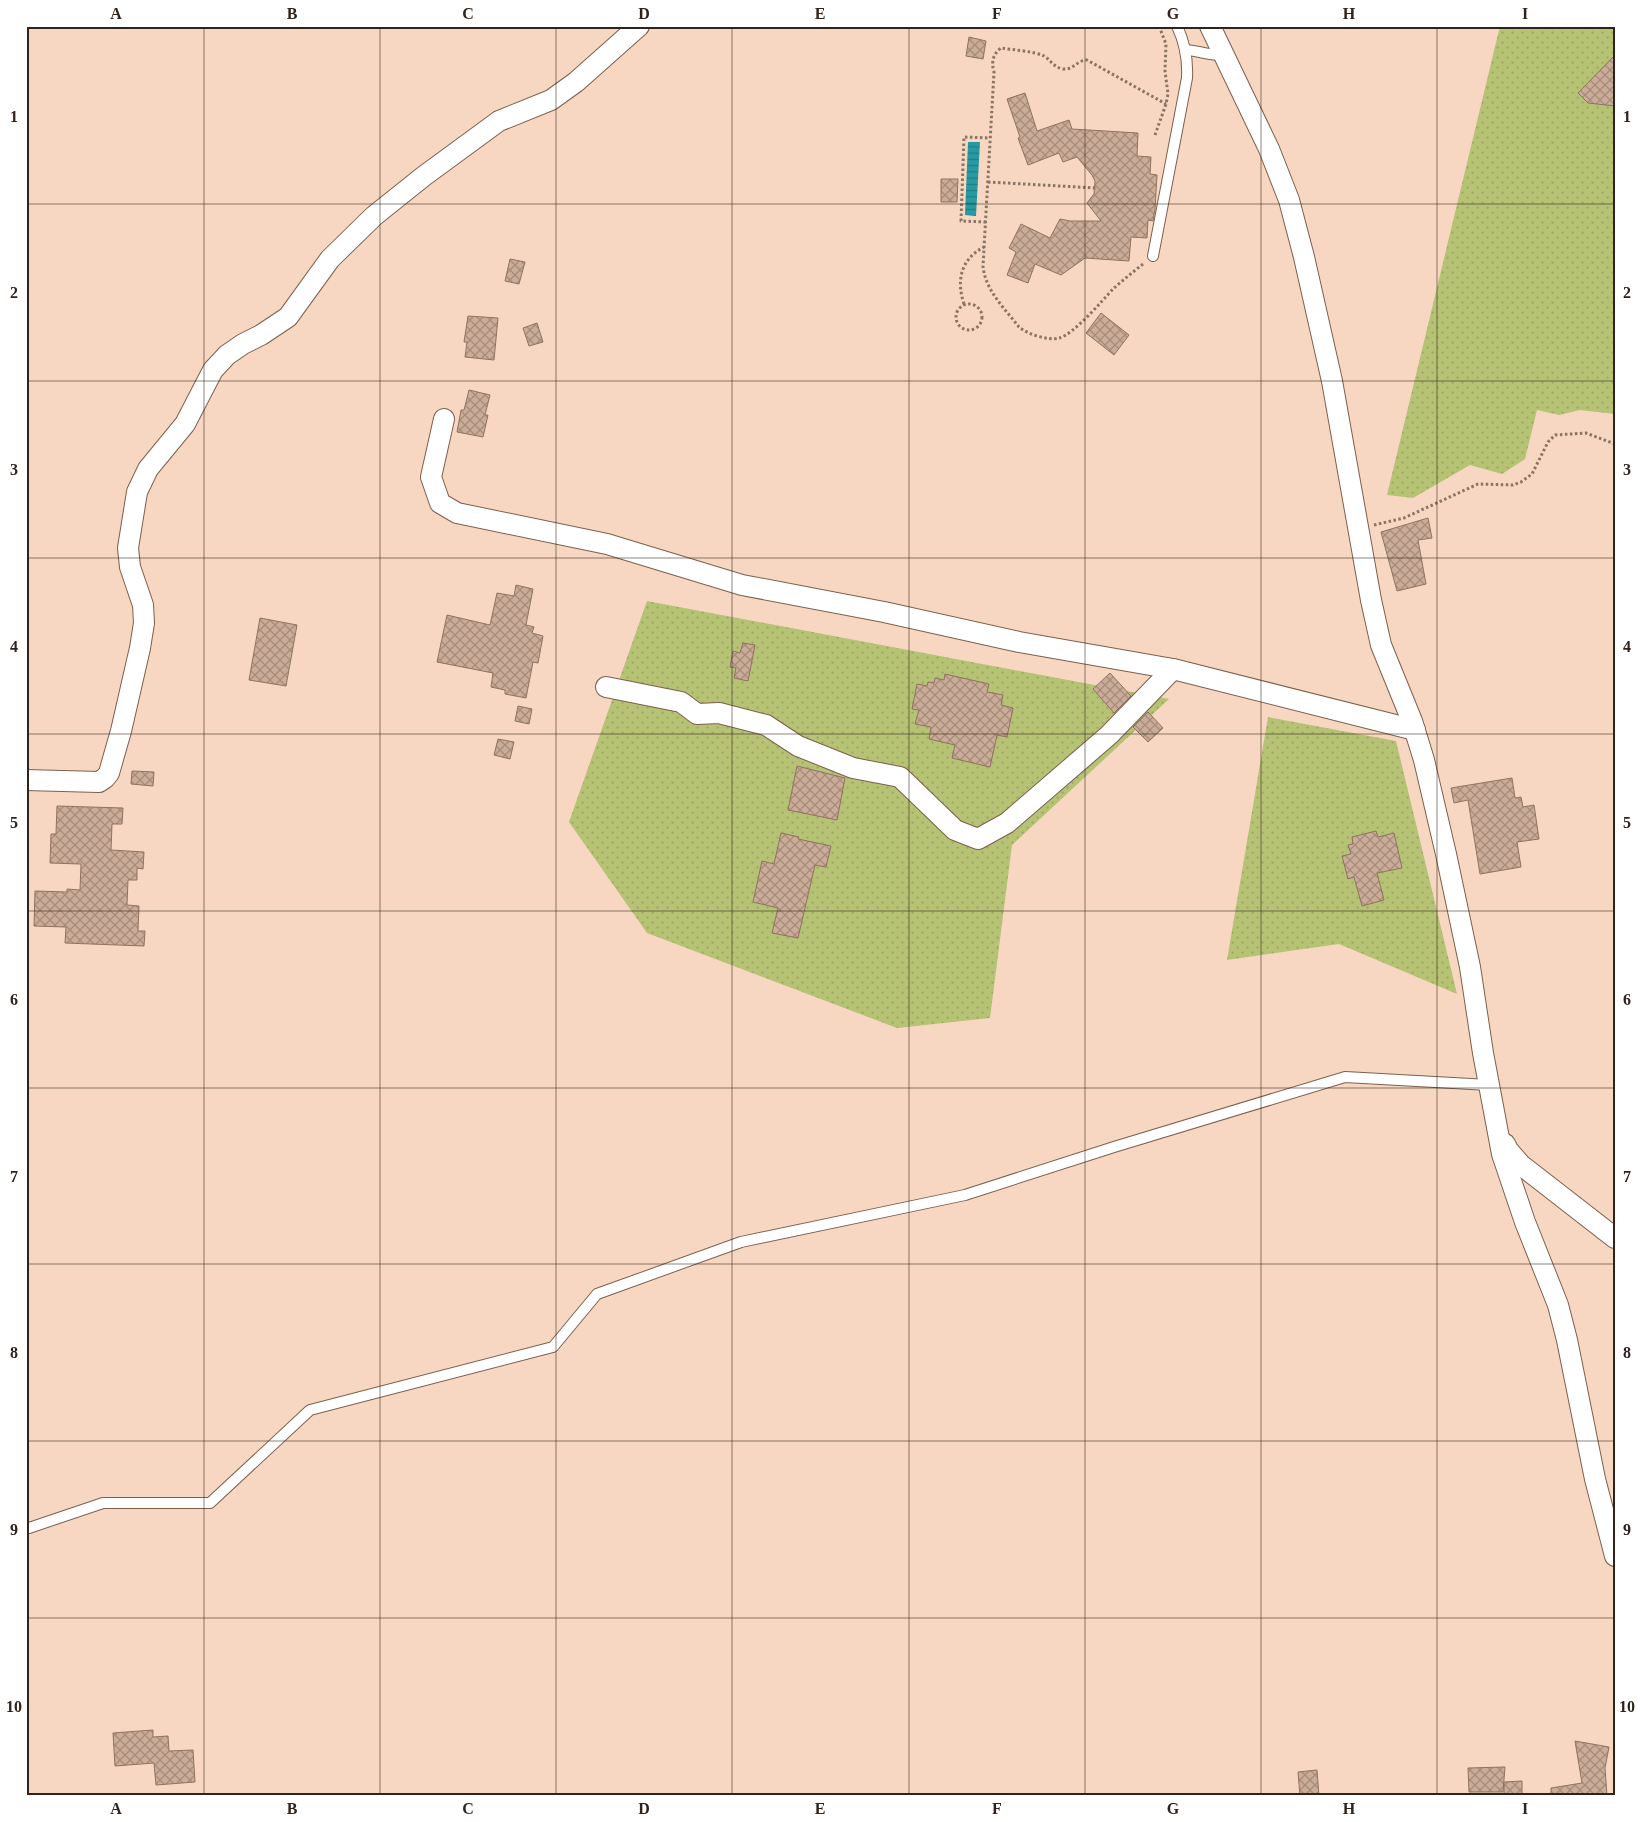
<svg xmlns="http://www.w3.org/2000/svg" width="1641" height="1822" font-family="'Times New Roman',serif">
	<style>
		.grass { fill: url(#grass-dots) }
		.water { fill: url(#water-rules) }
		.building { fill: url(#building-cross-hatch); stroke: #8f725f }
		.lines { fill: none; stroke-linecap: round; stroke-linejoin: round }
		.service-casing { stroke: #7c604e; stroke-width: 12 }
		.minor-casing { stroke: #7c604e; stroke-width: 22 }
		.path { stroke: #897466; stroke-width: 3; stroke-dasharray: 2.5 2.5; stroke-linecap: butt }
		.service { stroke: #fff; stroke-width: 10 }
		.minor { stroke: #fff; stroke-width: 20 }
		.grid { fill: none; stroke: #2f231b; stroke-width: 1; stroke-opacity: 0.55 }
		.neatline { fill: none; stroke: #2f231b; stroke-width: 2 }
		.grid-label { font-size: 16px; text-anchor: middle; font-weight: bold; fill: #2f231b }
	</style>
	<defs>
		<pattern id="grass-dots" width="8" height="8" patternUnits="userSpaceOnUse" patternTransform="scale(1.25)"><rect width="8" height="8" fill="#b6c274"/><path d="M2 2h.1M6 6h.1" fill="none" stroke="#9da664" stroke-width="1.8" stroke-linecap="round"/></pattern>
		<pattern id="water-rules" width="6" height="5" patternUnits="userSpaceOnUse" patternTransform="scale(1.25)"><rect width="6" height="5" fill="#279aa2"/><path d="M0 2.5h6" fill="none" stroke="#227d83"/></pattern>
		<pattern id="building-cross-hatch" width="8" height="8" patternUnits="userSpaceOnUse" patternTransform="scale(1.25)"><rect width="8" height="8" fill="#cbac98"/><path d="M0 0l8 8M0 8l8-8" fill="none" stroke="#a58c7b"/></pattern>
	</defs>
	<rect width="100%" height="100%" fill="#f7d7c2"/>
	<g class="grass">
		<path d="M1500 26H1615V414L1580 410 1559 415 1537 410 1525 459 1502 474 1470 465 1413 498 1387 495Z"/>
		<path d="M647 601 1169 699 1012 845 990 1018 897 1028 647 933 569 822Z"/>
		<path d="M1268 717 1396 741 1457 994 1339 944 1227 960Z"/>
	</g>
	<path class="water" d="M968 142H980L976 216 965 215Z"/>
	<g class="building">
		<path d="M969 37 986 41 983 59 966 56Z"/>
		<path d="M1615 55V106L1588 103 1578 93Z"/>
		<path d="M1025 93 1037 131 1069 120 1072 129 1138 133 1137 156 1151 157 1150 174 1157 175 1155 209 1153 221 1148 220 1147 238 1131 237 1129 261 1085 258 1061 275 1035 264 1028 283 1007 275 1016 252 1009 248 1021 224 1050 238 1060 219 1070 221H1101L1087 203 1094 194 1095 181 1092 175 1077 157 1063 162 1059 153 1028 165 1018 138 1020 137 1007 99Z"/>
		<path d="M941 179H958L957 202H941Z"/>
		<path d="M510 259 525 262 519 284 505 281Z"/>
		<path d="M1101 313 1129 335 1114 355 1086 333Z"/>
		<path d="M468 316 498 318 494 360 465 357 467 342H464Z"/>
		<path d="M537 323 543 342 529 346 523 328Z"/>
		<path d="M469 390 490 395 485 415H488L483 437 457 432 461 410H464Z"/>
		<path d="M1428 518 1432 538 1418 540 1426 584 1397 591 1381 532Z"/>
		<path d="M516 585 533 589 526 625 534 627 532 633 543 636 538 663 533 662 526 698 505 694V690L491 687 493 673 437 662 447 615 490 625 497 593 514 596Z"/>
		<path d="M260 618 297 625 286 686 249 680Z"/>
		<path d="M743 643 755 645 748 681 734 678 736 668 730 667 733 651 740 653Z"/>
		<path d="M1110 673 1131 696 1114 713 1093 689Z"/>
		<path d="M945 674 989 684 987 692 1003 695 1001 705 1013 708 1007 737 997 735 990 767 952 758 955 745 929 739 931 727 915 724 919 710 912 709 917 684 927 686 928 682 934 683 935 678 944 680Z"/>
		<path d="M518 706 532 709 529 724 515 721Z"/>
		<path d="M1148 712 1163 728 1148 742 1133 727Z"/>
		<path d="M498 739 514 742 510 759 494 755Z"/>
		<path d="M797 766 845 778 837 820 788 810Z"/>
		<path d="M132 771 154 772 153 786 131 784Z"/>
		<path d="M1512 778 1515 798 1521 797 1523 807 1534 805 1539 839 1517 842 1521 867 1480 874 1468 800 1454 803 1451 788Z"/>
		<path d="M57 806 123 808 122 824H112L111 850 144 852 143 869 137 868V880H128L127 905 139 906 138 931H145L144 946 65 943 66 927 34 926 35 891 67 892V889L80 890 81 864 50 863 51 834H56Z"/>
		<path d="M1376 831 1378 837 1394 833 1402 868 1377 873 1384 900 1362 906 1354 877 1348 879 1342 856 1351 854 1348 845 1353 844 1352 837Z"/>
		<path d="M781 833 799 837 798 839 831 846 826 867 815 865 798 938 772 933 778 908 753 902 762 861 774 864Z"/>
		<path d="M153 1730V1737L168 1736 169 1751 193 1750 195 1782 156 1785 154 1763 115 1766 113 1733Z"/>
		<path d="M1575 1741 1609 1747 1605 1768 1607 1796H1551V1788L1582 1783Z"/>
		<path d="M1505 1767 1503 1792H1469L1468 1768Z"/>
		<path d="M1317 1770 1319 1796H1300L1298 1772Z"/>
		<path d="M1522 1781V1794H1504V1782Z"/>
	</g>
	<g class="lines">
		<defs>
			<g id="service">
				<path d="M1185 50C1198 50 1211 57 1223 54"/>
				<path d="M1153 256 1187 78C1188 59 1185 43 1177 26"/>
				<path d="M26 1528H29L103 1503H210L310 1410 553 1347 597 1294 741 1242 965 1195 1114 1147 1345 1077 1489 1085"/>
			</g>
			<g id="minor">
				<path d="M1210 26 1269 149 1289 200 1304 257 1332 381 1371 600 1381 645 1412 721 1424 760 1446 854 1470 967 1483 1053 1502 1154 1525 1222 1558 1305 1567 1340 1595 1479 1615 1556"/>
				<path d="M444 419 431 477 440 503 457 513 607 544 742 585 884 612 1019 642 1173 669 1415 730"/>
				<path d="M606 687 681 702 697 714 719 713 766 725 798 746 853 768 900 777 955 830 978 839 1007 823 1109 735 1173 669"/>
				<path d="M26 780 99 782 105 778 109 773 121 731 140 648 144 623 143 605 130 567 128 548 137 492 148 469 185 424 213 370 227 355 243 344 261 335 288 317 330 259 374 216 424 176 499 121 551 100 576 82 639 26"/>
				<path d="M1505 1144 1508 1150 1521 1165 1615 1238"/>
			</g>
		</defs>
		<use href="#service" class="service-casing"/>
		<use href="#minor" class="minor-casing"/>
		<g class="path">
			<path d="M1155 135 1166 104 1168 94 1165 71 1166 44 1159 26"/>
			<path d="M988 182 1096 188"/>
			<path d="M986 222 961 221 964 137 990 138"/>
			<path d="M1143 264C1133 272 1123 280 1113 289 1102 301 1073 335 1059 338 1048 341 1027 334 1019 327 1005 309 985 290 983 266L994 72C991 62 993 54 1001 48 1013 50 1033 51 1044 56 1051 60 1053 67 1063 69 1074 70 1077 60 1087 60L1166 104"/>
			<circle cx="969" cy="317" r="13"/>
			<path d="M964 304C956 280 961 259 984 247"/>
			<path d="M1374 525 1404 518 1478 484 1513 485 1521 482 1532 474 1548 442 1555 435 1586 433 1615 444"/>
		</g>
		<use href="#service" class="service"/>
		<use href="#minor" class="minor"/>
	</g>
	<path class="grid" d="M204 26V1796M380 26V1796M556 26V1796M732 26V1796M909 26V1796M1085 26V1796M1261 26V1796M1437 26V1796M26 204H1615M26 381H1615M26 558H1615M26 734H1615M26 911H1615M26 1088H1615M26 1264H1615M26 1441H1615M26 1618H1615"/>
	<rect width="1641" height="1822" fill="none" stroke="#ffffff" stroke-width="55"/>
	<rect x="28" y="28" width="1586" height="1766" class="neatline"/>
	<g class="grid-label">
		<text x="116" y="19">A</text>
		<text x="292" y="19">B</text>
		<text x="468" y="19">C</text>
		<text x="644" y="19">D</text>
		<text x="820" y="19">E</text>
		<text x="997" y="19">F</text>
		<text x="1173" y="19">G</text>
		<text x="1349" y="19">H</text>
		<text x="1525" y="19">I</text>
		<text x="14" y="122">1</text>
		<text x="1627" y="122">1</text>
		<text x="14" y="298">2</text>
		<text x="1627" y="298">2</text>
		<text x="14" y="475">3</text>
		<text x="1627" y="475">3</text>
		<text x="14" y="652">4</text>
		<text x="1627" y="652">4</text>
		<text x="14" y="828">5</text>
		<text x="1627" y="828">5</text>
		<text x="14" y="1005">6</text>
		<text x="1627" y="1005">6</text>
		<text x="14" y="1182">7</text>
		<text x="1627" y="1182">7</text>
		<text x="14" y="1358">8</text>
		<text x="1627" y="1358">8</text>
		<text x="14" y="1535">9</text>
		<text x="1627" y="1535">9</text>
		<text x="14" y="1712">10</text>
		<text x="1627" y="1712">10</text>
		<text x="116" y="1814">A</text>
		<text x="292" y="1814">B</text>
		<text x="468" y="1814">C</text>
		<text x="644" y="1814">D</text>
		<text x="820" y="1814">E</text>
		<text x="997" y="1814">F</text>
		<text x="1173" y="1814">G</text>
		<text x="1349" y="1814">H</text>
		<text x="1525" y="1814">I</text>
	</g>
</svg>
